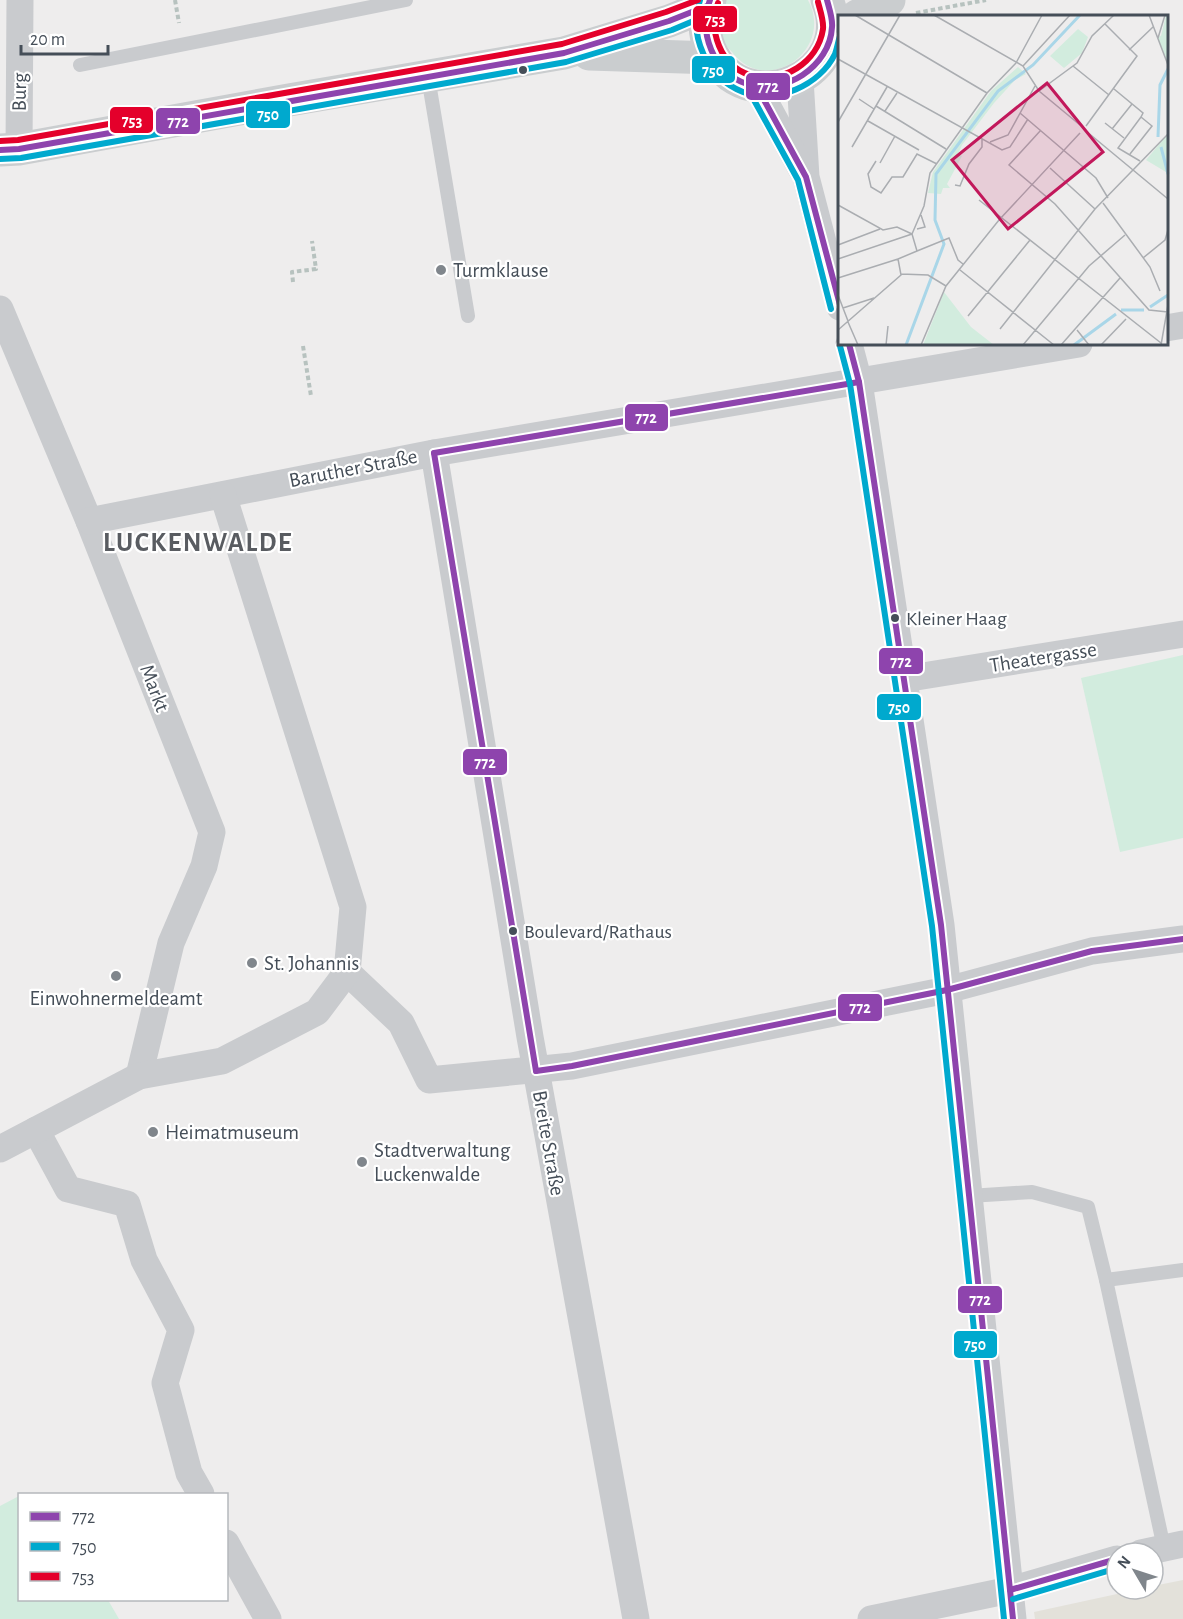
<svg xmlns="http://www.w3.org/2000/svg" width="1183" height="1619" font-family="'Alegreya Sans',sans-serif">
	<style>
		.commercial { fill: #e3e1da }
		.green { fill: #d2ecde }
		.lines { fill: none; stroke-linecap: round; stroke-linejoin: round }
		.path { stroke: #b7c2bf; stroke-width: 4; stroke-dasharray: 4.5 3; stroke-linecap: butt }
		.lane { stroke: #c9cbce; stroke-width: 14 }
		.street { stroke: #c9cbce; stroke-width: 27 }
		.secondary { stroke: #cacdcf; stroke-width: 33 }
		.bus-1-casing { stroke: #fff; stroke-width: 10 }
		.bus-2-casing { stroke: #fff; stroke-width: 10 }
		.bus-3-casing { stroke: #fff; stroke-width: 10 }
		.bus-1 { stroke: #8e44ad; stroke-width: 6 }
		.bus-2 { stroke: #00a9ce; stroke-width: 6 }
		.bus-3 { stroke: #e4002b; stroke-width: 6 }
		.bus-dot { fill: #454e58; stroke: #fff; stroke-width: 2 }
		.poi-dot { fill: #80868c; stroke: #fff; stroke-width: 2 }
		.labels { text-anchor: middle; stroke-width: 4.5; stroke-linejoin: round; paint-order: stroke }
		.bus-label { font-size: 20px; fill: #454e58; stroke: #fff; text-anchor: start }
		.street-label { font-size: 21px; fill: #454e58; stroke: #fff }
		.poi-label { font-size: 21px; fill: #454e58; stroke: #fff; text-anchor: start }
		.district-label { font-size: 27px; font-weight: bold; letter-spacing: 1.5px; fill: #595c61; stroke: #fff }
		.inset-river { fill: none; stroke: #a9d6e8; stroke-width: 3 }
		.inset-road { fill: none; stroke: #aaadb1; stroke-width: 1.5 }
		.view { fill: #c2185b; fill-opacity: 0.15; stroke: #c2185b; stroke-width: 3 }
		.inset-edge { fill: none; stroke: #454e58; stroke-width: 3 }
		.line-badge { stroke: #fff; stroke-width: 2 }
		.badge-label { font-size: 16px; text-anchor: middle; font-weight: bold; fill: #fff }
	</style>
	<rect width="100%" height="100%" fill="#eeeded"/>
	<path class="commercial" d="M1183 1580V1619H1035L1034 1612 1140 1589H1153V1586Z"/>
	<g class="green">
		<path d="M726 0H808C835 50 767 98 732 52 729 49 725 45 723 41 718 30 721 11 726 0Z"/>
		<path d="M1183 655V838L1120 852 1081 678Z"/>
		<path d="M19 1496 20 1600H108L119 1619H0V1506Z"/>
	</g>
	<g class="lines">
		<g class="path">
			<path d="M175 0 179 23"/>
			<path d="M916 13 986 0"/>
			<path d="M293 282 292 272 316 269 312 241"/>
			<path d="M303 346 311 396"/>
		</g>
		<g class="lane">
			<path d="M80 65 406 0"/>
			<path d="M428 77 468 316"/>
			<path d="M969 1196 1032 1192 1088 1207 1106 1280 1183 1270"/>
			<path d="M1106 1280 1164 1548"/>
		</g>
		<g class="street">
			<path d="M800 79 806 177 840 307"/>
			<path d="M757 87 802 170"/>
			<path d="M19 149 20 0"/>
			<path d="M0 309 89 521 212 832 204 866 171 943 139 1076"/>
			<path d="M1166 328 1183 325"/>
			<path d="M849 344 859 382 941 925 1013 1619"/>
			<path d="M434 453 530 1037 636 1619"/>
			<path d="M89 521 434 453 1079 344"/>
			<path d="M904 679 1183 634"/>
			<path d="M347 972 401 1023 429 1080 572 1066 947 990 1092 951 1183 939"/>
			<path d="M36 1130 68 1189 127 1204 144 1260 181 1330 165 1383 189 1473 201 1494"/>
			<path d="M0 1149 139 1076 222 1061 317 1012 347 972 353 907 223 495"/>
			<path d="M226 1543 268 1619"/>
			<path d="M1141 1553 1183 1544"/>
			<path d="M871 1619 1010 1590 1117 1559"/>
		</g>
		<g class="secondary">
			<path d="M710 0C703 16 704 34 710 49 743 125 859 75 827 0"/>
			<path d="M857 16 889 0"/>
			<path d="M589 54 714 58"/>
			<path d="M0 150 19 149 289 100 564 53 669 21 707 6"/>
		</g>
		<defs>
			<g id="bus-1">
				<path d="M710 0C698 32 713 73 747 84 784 96 830 67 832 27 833 19 829 8 827 0"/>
				<path d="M757 87 806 177 840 305"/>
				<path d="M0 150 19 149 564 53 669 21 707 6"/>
				<path d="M849 344 859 382 941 925 1013 1619"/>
				<path d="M434 453 536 1071"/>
				<path d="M434 453 859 382"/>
				<path d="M536 1071 572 1066 947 990 1092 951 1183 939"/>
				<path d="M1010 1590 1117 1559"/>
			</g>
			<g id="bus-2">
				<path d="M700 0C688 36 707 78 743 92 776 105 820 85 835 54 837 49 838 42 840 36"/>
				<path d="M749 91 798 180 831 309"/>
				<path d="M0 159 21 158 566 62 672 30 710 14"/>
				<path d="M840 346 850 384 932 926 1004 1619"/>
				<path d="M1013 1599 1117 1568"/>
			</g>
			<g id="bus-3">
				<path d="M718 3C708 30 720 66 750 75 783 85 818 62 823 29 824 21 820 10 818 2"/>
				<path d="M0 141 18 140 562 44 666 12 698 0"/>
			</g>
		</defs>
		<use href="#bus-1" class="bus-1-casing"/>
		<use href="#bus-2" class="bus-2-casing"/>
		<use href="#bus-3" class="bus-3-casing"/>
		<use href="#bus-1" class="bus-1"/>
		<use href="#bus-2" class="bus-2"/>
		<use href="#bus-3" class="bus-3"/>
	</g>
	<g class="bus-dot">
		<circle cx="523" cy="70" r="5"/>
		<circle cx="895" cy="618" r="5"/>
		<circle cx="513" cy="931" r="5"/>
	</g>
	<g class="poi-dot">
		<circle cx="441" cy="270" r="6"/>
		<circle cx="252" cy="963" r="6"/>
		<circle cx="116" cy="976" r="6"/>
		<circle cx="153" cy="1132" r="6"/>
		<circle cx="362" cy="1162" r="6"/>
	</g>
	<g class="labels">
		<g class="bus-label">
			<text x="906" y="625">Kleiner Haag</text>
			<text x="524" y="938">Boulevard/Rathaus</text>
		</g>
		<g class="street-label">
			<text transform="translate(19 92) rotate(-89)" y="7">Burg</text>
			<text transform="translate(353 468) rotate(-11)" y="7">Baruther Straße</text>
			<text transform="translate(1043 657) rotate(-9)" y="7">Theatergasse</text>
			<text transform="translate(155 688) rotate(69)" y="7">Markt</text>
			<text transform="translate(549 1143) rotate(80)" y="7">Breite Straße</text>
		</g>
		<g class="poi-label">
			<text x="453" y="277">Turmklause</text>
			<text x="264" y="970">St. Johannis</text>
			<text x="116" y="1005" text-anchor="middle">Einwohnermeldeamt</text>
			<text x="165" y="1139">Heimatmuseum</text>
			<text x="374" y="1157">Stadtverwaltung<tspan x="374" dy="24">Luckenwalde</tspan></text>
		</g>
		<g class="district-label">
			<text x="198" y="551">LUCKENWALDE</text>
		</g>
	</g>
	<g transform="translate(838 15)">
		<rect width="330" height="330" fill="#eeeded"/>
		<path d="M328 0H330V50L319 22 323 21ZM240 14 250 22 244 38 226 53 212 41ZM180 52 188 59 177 65 156 88 124 130 120 139 124 141 109 169 112 173H105L103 179 90 178 95 157 153 76ZM328 121 330 123V164L328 157 308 145ZM106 277 133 312 156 330H85Z" fill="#d2ecde"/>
		<path class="inset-river" d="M320 122 322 70 330 54M323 132 330 159M312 292 330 280M283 295H306M68 330 106 229 97 205 98 159 160 76 195 50 242 0M236 330 278 299"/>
		<path class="inset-road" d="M17 0 149 78M96 0 185 51 201 76 242 110M311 0 330 50M320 23 327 0M291 35 315 12M0 44 164 135 172 132 190 104M178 48 204 0M185 51 232 0M235 51 271 80M276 74 305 98 303 102M201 76 239 48 254 21 276 0M21 84 36 94M38 91 108 134M47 96 59 78M182 98 258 163 270 183M30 106 81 135M0 107 62 0M267 108 286 123M248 111 299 41 267 9M274 114 294 89M203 115 171 150 217 189 311 295 330 297M248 116 330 184M152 127 170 120 197 71M14 132 49 72M292 139 314 111 303 102M38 146 30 159 33 172 43 178 54 162H65L79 139 99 149M302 146 280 133 303 102M42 148 57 121M212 153 257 194M117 170 122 171 131 149 144 132V124M141 185 323 328M265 188 312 252 322 276M0 190 45 215 59 212 74 219M79 214 87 212 83 200M74 219 86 191 92 158 149 78 178 48M0 230 42 214M79 236 111 223 120 245 125 249M305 243 327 225 330 215M0 244 74 219M122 255 216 330M63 259 90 260 108 271M0 263 60 244M0 280 10 306M5 293 36 283M130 301 192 225M10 307 20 330M162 314 257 194 330 119M0 315 63 260 60 244 79 236 74 219M239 315 251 330M48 330 50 311M83 330 108 271 161 205 242 118M185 330 251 251 287 220M223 330 282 263M263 330 288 304M323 330 330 290"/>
		<path class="view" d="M209 68 265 137 170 214 114 145Z"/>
		<rect width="330" height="330" class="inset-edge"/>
	</g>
	<g class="line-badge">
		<rect x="692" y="5" width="46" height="28" rx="6" fill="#e4002b"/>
		<rect x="691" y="55" width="45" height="29" rx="6" fill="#00a9ce"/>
		<rect x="745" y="72" width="46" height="29" rx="6" fill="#8e44ad"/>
		<rect x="245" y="100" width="46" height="29" rx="6" fill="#00a9ce"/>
		<rect x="109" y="106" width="45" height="28" rx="6" fill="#e4002b"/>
		<rect x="155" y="107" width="46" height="28" rx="6" fill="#8e44ad"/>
		<rect x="624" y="403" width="45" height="29" rx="6" fill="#8e44ad"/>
		<rect x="878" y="647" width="46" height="28" rx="6" fill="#8e44ad"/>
		<rect x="876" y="693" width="46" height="28" rx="6" fill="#00a9ce"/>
		<rect x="462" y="748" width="46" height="28" rx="6" fill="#8e44ad"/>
		<rect x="837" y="993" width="46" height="29" rx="6" fill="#8e44ad"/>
		<rect x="957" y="1285" width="46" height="29" rx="6" fill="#8e44ad"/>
		<rect x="953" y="1330" width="45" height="29" rx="6" fill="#00a9ce"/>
	</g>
	<g class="badge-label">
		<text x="715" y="25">753</text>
		<text x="713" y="76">750</text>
		<text x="768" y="92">772</text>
		<text x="268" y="120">750</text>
		<text x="132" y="126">753</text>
		<text x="178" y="127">772</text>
		<text x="646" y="423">772</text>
		<text x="901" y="667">772</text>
		<text x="899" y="713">750</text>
		<text x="485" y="768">772</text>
		<text x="860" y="1013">772</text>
		<text x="980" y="1305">772</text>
		<text x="975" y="1350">750</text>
	</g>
	<rect x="18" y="1493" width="210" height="108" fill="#ffffff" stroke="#b5b8bc" stroke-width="1.5"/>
	<rect x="30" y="1512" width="30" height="9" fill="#8e44ad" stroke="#b5b8bc" stroke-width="1.5"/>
	<text x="72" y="1523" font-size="18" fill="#454e58">772</text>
	<rect x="30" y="1542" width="30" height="9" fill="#00a9ce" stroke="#b5b8bc" stroke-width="1.5"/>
	<text x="72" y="1553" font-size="18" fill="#454e58">750</text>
	<rect x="30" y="1572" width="30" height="9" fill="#e4002b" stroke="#b5b8bc" stroke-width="1.5"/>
	<text x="72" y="1583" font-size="18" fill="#454e58">753</text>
	<g transform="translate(1135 1571) rotate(309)"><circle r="28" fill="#ffffff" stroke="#b5b8bc" stroke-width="1.5"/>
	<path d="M0-4.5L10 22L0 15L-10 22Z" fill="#80868c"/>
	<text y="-9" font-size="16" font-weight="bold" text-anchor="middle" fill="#454e58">N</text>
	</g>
	<path d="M21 45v9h87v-9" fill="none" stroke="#454e58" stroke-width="3"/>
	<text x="30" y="45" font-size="18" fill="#454e58" stroke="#ffffff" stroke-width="4.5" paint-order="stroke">20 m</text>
</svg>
